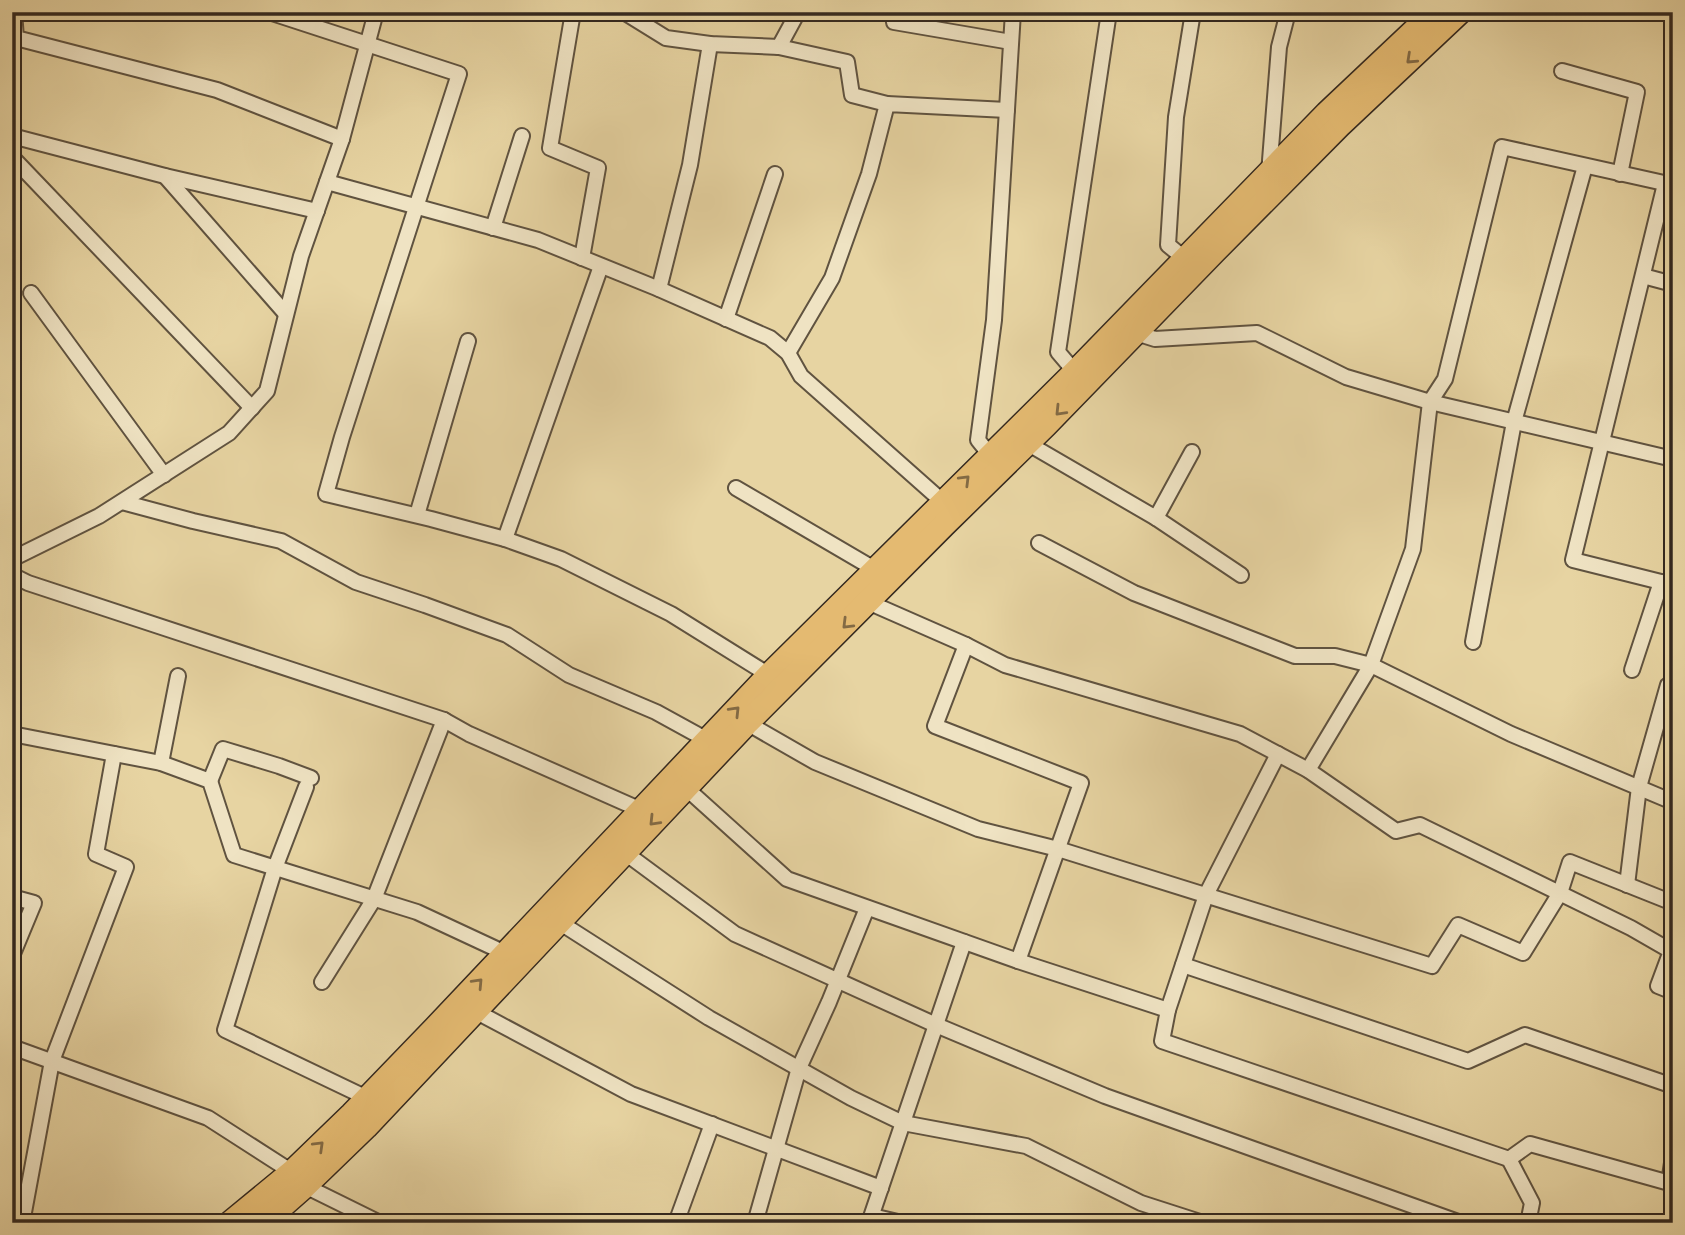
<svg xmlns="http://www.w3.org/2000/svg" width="1685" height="1235" font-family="Vollkorn,serif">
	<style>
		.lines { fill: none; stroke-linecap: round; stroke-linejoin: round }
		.minor-casing { stroke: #605340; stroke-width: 18 }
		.trunk-casing { stroke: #33281f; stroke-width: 26 }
		.minor { stroke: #efe3c3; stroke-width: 14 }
		.trunk { stroke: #e4ba71; stroke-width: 23 }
		.oneway { stroke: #836a44 }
	</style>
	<rect width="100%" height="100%" fill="#e7d4a2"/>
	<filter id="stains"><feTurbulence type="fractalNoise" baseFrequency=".00286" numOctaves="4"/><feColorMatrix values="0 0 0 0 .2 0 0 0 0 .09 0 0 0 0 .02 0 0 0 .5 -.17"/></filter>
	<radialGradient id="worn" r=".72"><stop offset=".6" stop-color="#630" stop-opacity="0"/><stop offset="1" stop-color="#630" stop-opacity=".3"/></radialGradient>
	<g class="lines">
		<defs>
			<g id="minor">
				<path d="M14 12 16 38 217 90 342 139"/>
				<path d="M269 12 459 74 342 437 326 494 431 519 505 539 561 559 671 614 769 675"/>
				<path d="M573 12 550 148 598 168 582 258"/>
				<path d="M624 12 666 38 710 44 779 47 847 62 852 95 887 104"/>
				<path d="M893 12 894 22 1011 42"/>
				<path d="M779 47 798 12"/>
				<path d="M1562 71 1637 92 1620 174"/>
				<path d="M12 136 165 176 317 211"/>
				<path d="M12 157 252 408"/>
				<path d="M1269 173 1279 47 1288 12"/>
				<path d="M165 176 286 314"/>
				<path d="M327 182 538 240 659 289 770 338 788 353 801 376 943 502"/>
				<path d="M1665 184 1573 560 1673 585"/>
				<path d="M493 228 522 136"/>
				<path d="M1185 259 1168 245 1176 117 1193 12"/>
				<path d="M1643 276 1673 284"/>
				<path d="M659 289 690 165 710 44"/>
				<path d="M31 293 164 475"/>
				<path d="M726 319 775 174"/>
				<path d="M1136 333 1155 339 1257 333 1346 377 1430 402 1673 459"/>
				<path d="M788 353 832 278 869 174 887 104 1007 110"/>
				<path d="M1075 372 1058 352 1109 12"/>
				<path d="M1027 443 1156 518 1241 575"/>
				<path d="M990 455 978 440 994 320 1013 12"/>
				<path d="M736 488 876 570"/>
				<path d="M122 502 193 521 281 541 356 582 425 605 507 635 569 675 656 712 707 740"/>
				<path d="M417 515 468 341"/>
				<path d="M1156 518 1192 452"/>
				<path d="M505 539 601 266"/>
				<path d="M1039 543 1134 593 1295 656H1335L1371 665 1511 734 1673 802"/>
				<path d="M12 559 99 516 229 433 267 391 301 256 342 139 376 12"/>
				<path d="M12 575 28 583 444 720 469 734 641 810"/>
				<path d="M868 602 966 645 1005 665 1240 734 1308 770 1396 831 1420 825 1631 928 1671 951 1658 986 1673 992"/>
				<path d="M1473 642 1514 422 1585 166"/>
				<path d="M966 645 935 726 1081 783 1018 961"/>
				<path d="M1632 670 1661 582"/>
				<path d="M747 723 815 762 978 829 1058 849 1432 966 1458 925 1523 953 1560 893 1570 862 1673 903"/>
				<path d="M12 734 161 763 210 781 234 855 417 912 505 953"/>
				<path d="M161 763 178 676"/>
				<path d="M1308 770 1371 665 1413 549 1430 402 1445 379 1502 147 1673 185"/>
				<path d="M210 781 223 749 279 766 311 778"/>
				<path d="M306 787 275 868 225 1030 367 1098"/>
				<path d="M686 788 787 879 1018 961 1168 1010 1162 1041 1509 1159 1530 1144 1673 1184"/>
				<path d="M624 852 735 934 936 1025 1105 1096 1461 1223"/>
				<path d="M1627 885 1639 787 1668 685"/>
				<path d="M12 897 34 903 12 956"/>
				<path d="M559 922 709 1018 851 1098 903 1123 1026 1146 1141 1203 1203 1223"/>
				<path d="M1183 965 1468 1061 1525 1035 1673 1086"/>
				<path d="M322 982 374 899 444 720"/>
				<path d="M1168 1010 1206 895 1278 754"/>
				<path d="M475 1011 631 1094 881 1188"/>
				<path d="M12 1047 208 1118 292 1172"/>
				<path d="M1509 1159 1532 1203 1528 1223"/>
				<path d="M1669 1183 1673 1156"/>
				<path d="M305 1186 380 1223"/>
				<path d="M872 1216 902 1223"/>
				<path d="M22 1223 52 1061 126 867 96 854 114 754"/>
				<path d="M676 1223 712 1124"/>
				<path d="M755 1223 799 1068 829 1002 867 908"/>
				<path d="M869 1223 964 942"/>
			</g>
			<g id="trunk">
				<path d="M230 1223 292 1172 352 1114 435 1028 769 675 1075 372 1327 113 1434 12"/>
				<path d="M263 1223 305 1186 366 1127 746 724 944 525 1046 425 1215 251 1339 126 1460 12"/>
			</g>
		</defs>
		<use href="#minor" class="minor-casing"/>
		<use href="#trunk" class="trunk-casing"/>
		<use href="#minor" class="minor"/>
		<use href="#trunk" class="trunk"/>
	</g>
	<defs><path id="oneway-chevron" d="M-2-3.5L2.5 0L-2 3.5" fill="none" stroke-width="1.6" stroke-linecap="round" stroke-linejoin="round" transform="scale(1.75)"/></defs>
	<g class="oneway">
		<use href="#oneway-chevron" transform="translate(1411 59) rotate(137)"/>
		<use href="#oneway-chevron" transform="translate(1060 411) rotate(134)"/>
		<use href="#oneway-chevron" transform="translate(965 480) rotate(-45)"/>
		<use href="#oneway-chevron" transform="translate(847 624) rotate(135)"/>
		<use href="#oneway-chevron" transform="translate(735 711) rotate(-46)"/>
		<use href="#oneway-chevron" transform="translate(654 821) rotate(134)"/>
		<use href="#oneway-chevron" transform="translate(478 983) rotate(-47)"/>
		<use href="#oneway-chevron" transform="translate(319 1146) rotate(-44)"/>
	</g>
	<rect width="1685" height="1235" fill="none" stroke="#e7d4a2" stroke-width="42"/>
	<rect x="14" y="14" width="1657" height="1207" fill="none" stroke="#33281f" stroke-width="3.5"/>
	<rect x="21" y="21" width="1643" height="1193" fill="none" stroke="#33281f" stroke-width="2"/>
	<rect width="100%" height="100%" filter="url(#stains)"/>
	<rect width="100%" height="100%" fill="url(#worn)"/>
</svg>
